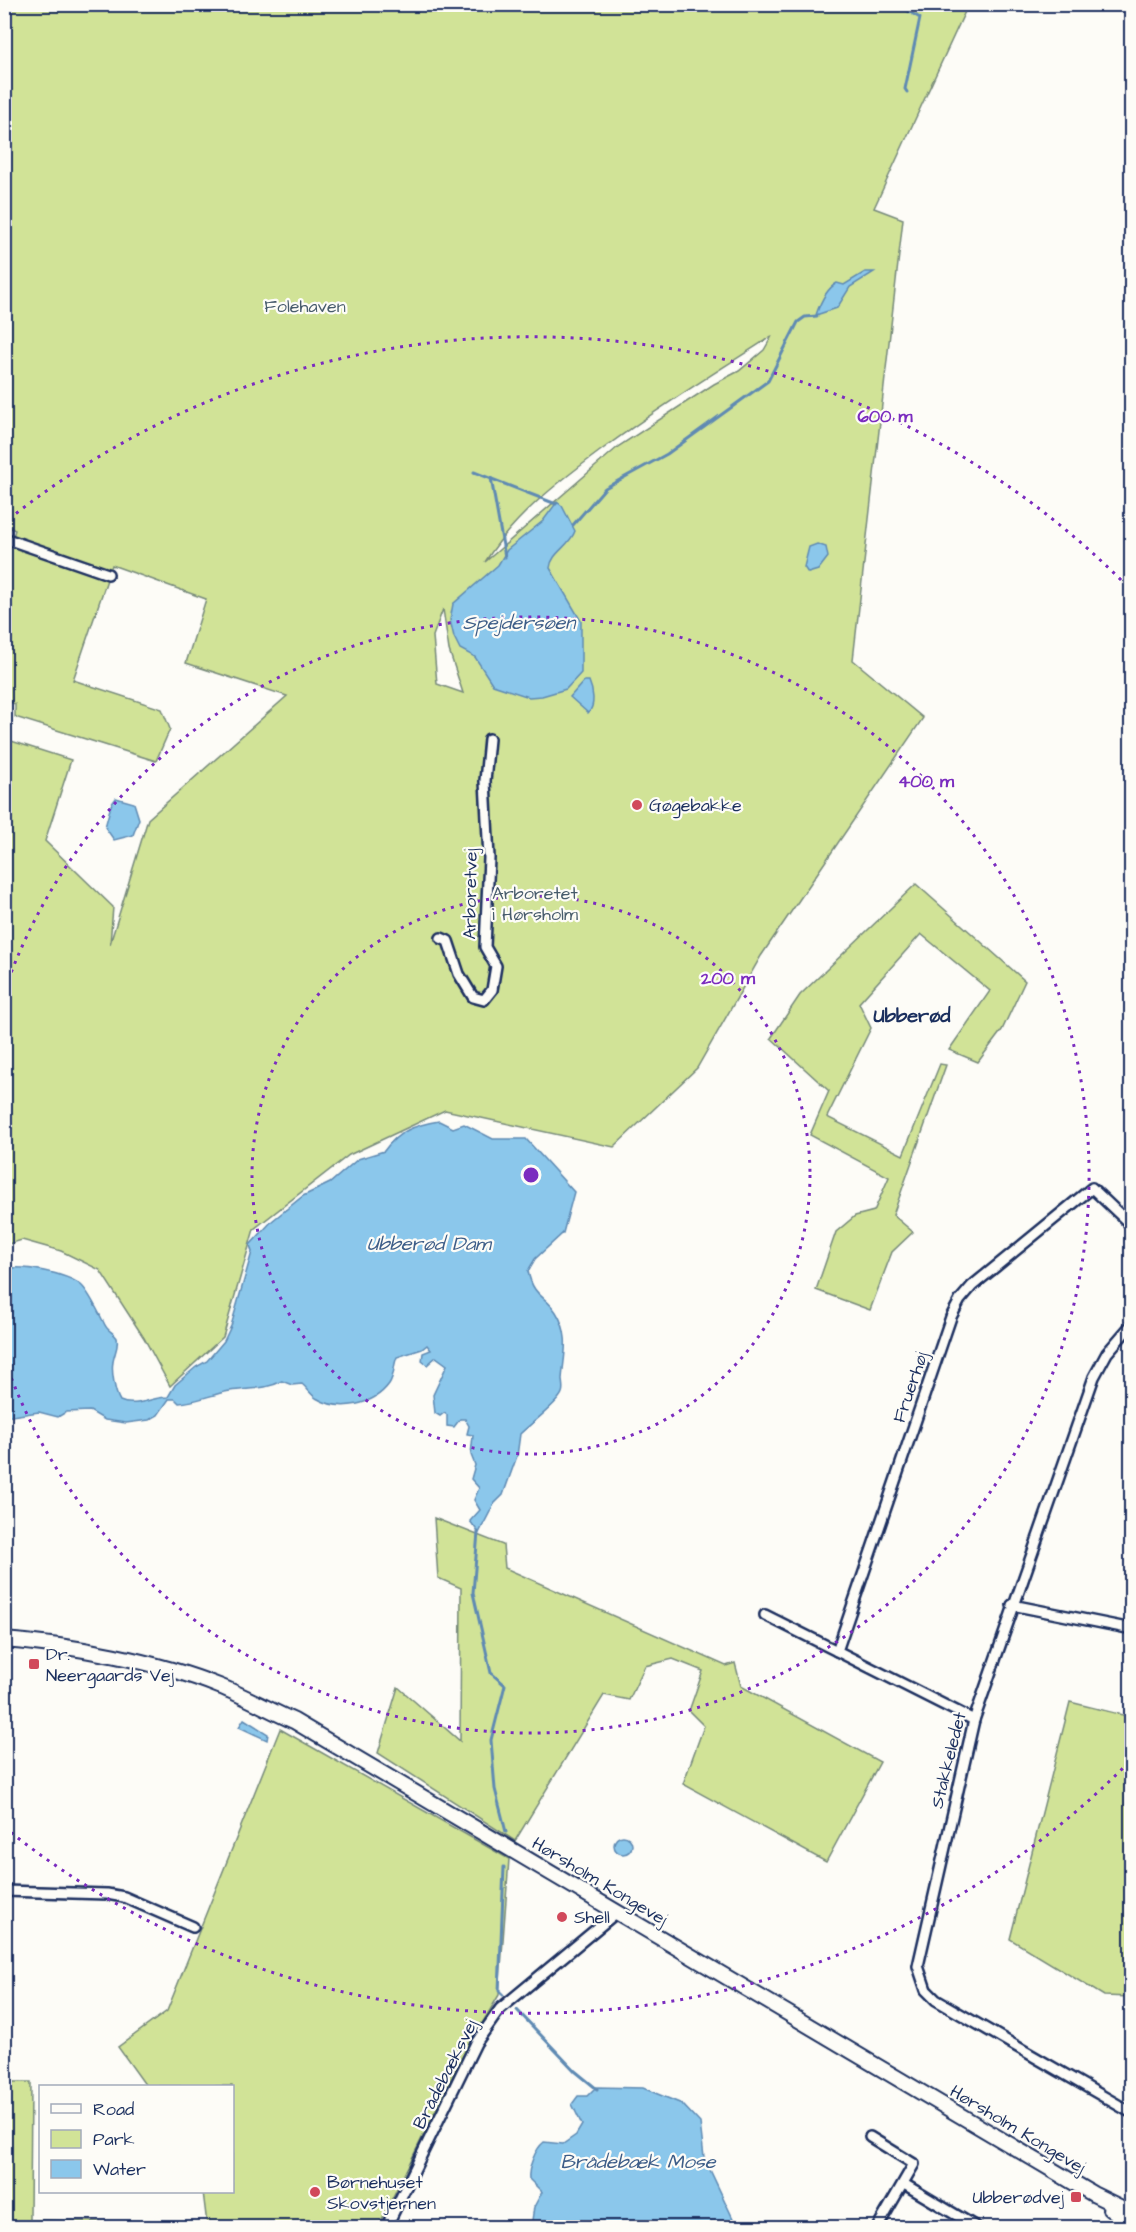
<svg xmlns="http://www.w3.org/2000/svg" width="1136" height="2232" font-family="'Architects Daughter',sans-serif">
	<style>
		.green { fill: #d1e397; stroke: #76897a; stroke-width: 1.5; fill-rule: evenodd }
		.water { fill: #8bc7eb; stroke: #5e8ab3; stroke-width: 1.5 }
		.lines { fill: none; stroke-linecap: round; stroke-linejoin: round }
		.stream { stroke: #5e8ab3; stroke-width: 3 }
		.minor-casing { stroke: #1b2f5e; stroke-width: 14 }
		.secondary-casing { stroke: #1b2f5e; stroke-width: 18 }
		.minor { stroke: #fdfcf7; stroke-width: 9 }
		.secondary { stroke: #fdfcf7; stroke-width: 14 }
		.ring { fill: none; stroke: #7b2cbf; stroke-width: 3; stroke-dasharray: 3 6 }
		.poi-dot { fill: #d1495b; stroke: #fdfcf7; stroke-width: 2 }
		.labels { text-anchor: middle; stroke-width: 4.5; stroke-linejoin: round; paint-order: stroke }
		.park-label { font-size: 18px; fill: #485c6c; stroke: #fdfcf7 }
		.poi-label { font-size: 18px; fill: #1b2f5e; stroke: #fdfcf7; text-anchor: start }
		.street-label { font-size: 18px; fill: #1b2f5e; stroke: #fdfcf7 }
		.water-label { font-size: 20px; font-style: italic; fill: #3d5d88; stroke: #fdfcf7 }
		.neighbourhood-label { font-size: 20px; font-weight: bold; fill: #1b2f5e; stroke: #fdfcf7 }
		.centre { fill: #7b2cbf; stroke: #fdfcf7; stroke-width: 3 }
		.ring-label { font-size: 18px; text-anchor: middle; font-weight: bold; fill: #7b2cbf; stroke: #fdfcf7; stroke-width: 4.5; stroke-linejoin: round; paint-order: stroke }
	</style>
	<rect width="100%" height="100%" fill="#fdfcf7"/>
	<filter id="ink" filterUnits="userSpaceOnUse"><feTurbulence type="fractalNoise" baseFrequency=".0167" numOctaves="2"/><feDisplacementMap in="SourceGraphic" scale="12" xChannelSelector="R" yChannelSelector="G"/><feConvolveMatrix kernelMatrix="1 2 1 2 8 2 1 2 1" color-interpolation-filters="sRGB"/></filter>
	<g filter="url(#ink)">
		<g class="green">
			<path d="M5 5H968L874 208 903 219 853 660 923 718 761 956 697 1068 614 1147 445 1110 349 1155 254 1229 223 1337 170 1386 144 1338 100 1270 61 1251 22 1240 5 1245V739L71 760 45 841 113 907 110 944 148 819 287 696 186 663 206 599 112 565 73 680 162 709 170 729 156 761 15 717V704L5 700V562L15 530 4 525ZM772 336 764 350 739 371 714 384 619 446 485 562C514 516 557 483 600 451 655 410 714 373 772 336ZM443 609 449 650 463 693 437 684 433 636Z"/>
			<path d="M916 884 1025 981 1002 1030 978 1062 949 1050 990 991 921 934 859 1003 871 1028 827 1117 903 1155 940 1064 946 1065 893 1215 913 1232 892 1252 870 1310 816 1290 836 1232 855 1216 874 1211 889 1177 810 1135 829 1091 771 1038 800 995Z"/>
			<path d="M434 1518 503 1545 505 1568 726 1666 735 1663 741 1686 880 1762 826 1862 683 1784 704 1726 689 1711 703 1671 673 1659 645 1666 629 1700 604 1695 515 1841 378 1753 398 1687 460 1741 461 1588 438 1578Z"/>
			<path d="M1070 1702 1131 1717V1997L1104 1996 1010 1939Z"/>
			<path d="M280 1729 509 1859 499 1995 461 2059 378 2227H5V2082H31L30 2220 207 2224 203 2192H232V2086H146L118 2047 167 2011Z"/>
		</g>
		<g class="water">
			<path d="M865 272H874L850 287 837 308 816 315C820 303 826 289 837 283L844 285Z"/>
			<path d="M557 502 562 506 575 531C570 546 551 553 550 568L581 621V673L566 689 542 696 529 697 493 685 475 657 460 649 454 637 450 620 453 604 498 565 507 550 543 521Z"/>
			<path d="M817 544 826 547 828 557 818 570 808 573 804 567 809 547Z"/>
			<path d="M584 681H589C593 690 596 706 588 713L570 697Z"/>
			<path d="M116 798 134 803 139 819 133 835 114 840 105 827 111 805Z"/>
			<path d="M439 1121 453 1128 464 1124 493 1139H526L574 1192 563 1233 535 1259 528 1271C533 1297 545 1295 556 1312 571 1336 564 1354 562 1379 562 1383 564 1389 562 1393 559 1403 529 1425 520 1434L517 1456 503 1495 494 1504 479 1533 470 1521 480 1510 474 1500 479 1488 471 1479 475 1465 471 1455 473 1435 467 1434 469 1426 465 1419H460L454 1427 447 1426V1415L444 1413 440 1416 435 1413 433 1395 447 1365 436 1357 427 1365 422 1361 423 1353 431 1350 427 1345 422 1349 397 1357C393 1366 395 1375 389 1384 373 1406 339 1412 316 1398 310 1394 307 1388 302 1384L292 1385 282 1381C266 1390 249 1388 230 1391 212 1394 197 1402 179 1403L175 1399H169L158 1415 149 1420 126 1423 105 1420 90 1411 66 1412 58 1417 39 1412 5 1417V1269C23 1265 66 1273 81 1285 89 1292 100 1315 105 1325 107 1330 114 1333 117 1338 119 1347 114 1354 113 1362 111 1371 115 1393 120 1401 135 1408 152 1397 168 1397L175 1385 196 1367 207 1361 224 1341 231 1326 252 1252 250 1245 272 1221 303 1196 330 1183 358 1159 384 1151C398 1131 415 1125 439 1121Z"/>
			<path d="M244 1719 268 1734 267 1740 239 1727Z"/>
			<circle cx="623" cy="1845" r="9"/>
			<path d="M596 2087 643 2088 682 2104 700 2123 704 2157 737 2227H531L534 2207 542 2192 529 2179C528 2168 535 2149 544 2142L563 2144 576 2135 582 2125 572 2104 578 2096H587Z"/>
		</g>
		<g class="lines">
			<g class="stream">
				<path d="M824 4 825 8 848 4"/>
				<path d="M896 4 920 18 905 89 907 92"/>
				<path d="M474 472 556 504"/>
				<path d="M491 478 505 557"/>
				<path d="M573 525 605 488 667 454 768 381 798 322 805 317 817 316"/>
				<path d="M478 1532 473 1593 491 1673 505 1685 491 1740 495 1789 506 1832"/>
				<path d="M503 1995 499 1991 504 1867"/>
				<path d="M517 2010 575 2071 597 2089"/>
			</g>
			<defs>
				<g id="minor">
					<path d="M4 538 108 574"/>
					<path d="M441 938 448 941 459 974 473 997 484 1000 492 990 496 966 485 947 489 858 485 781 489 739"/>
					<path d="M1132 1324 1107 1353 1094 1377 974 1720 918 1966 926 1990 936 2000 1132 2113"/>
					<path d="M1012 1605 1132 1629"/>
					<path d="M765 1615 837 1651"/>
					<path d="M974 1720 837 1651 951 1317 960 1300 972 1286 1092 1188 1132 1226"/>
					<path d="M4 1891 107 1894 124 1897 193 1927"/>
					<path d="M870 2137 914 2164 877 2228"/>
					<path d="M904 2184 978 2228"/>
					<path d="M386 2228 476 2043 500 2009 617 1912"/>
				</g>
				<g id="secondary">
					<path d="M4 1640C71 1645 157 1661 219 1686 245 1696 269 1710 294 1721L1093 2194 1132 2213"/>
					<path d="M1110 2209 1132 2225"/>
				</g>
			</defs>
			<use href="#minor" class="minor-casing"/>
			<use href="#secondary" class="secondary-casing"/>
			<use href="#minor" class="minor"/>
			<use href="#secondary" class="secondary"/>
		</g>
	</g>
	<g class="ring">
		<circle cx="531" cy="1175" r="279"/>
		<path d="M5 989A558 558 0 1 1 5 1361"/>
		<path d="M1129 1762A838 838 0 0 1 9 1831M9 519A838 838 0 0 1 1129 588"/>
	</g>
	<g class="poi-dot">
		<circle cx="637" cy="805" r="6"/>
		<rect x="28" y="1658" width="12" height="12" rx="3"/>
		<circle cx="562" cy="1917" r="6"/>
		<circle cx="315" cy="2192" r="6"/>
		<rect x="1070" y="2191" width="12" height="12" rx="3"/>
	</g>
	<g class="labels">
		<g class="park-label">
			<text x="305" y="312">Folehaven</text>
			<text x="535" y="899">Arboretet<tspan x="535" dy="21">i Hørsholm</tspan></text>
		</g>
		<g class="poi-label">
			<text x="649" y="811">Gøgebakke</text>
			<text x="46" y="1660">Dr.<tspan x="46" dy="21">Neergaards Vej</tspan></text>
			<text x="574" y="1923">Shell</text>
			<text x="327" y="2188">Børnehuset<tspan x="327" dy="21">Skovstjernen</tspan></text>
			<text x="1064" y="2203" text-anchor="end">Ubberødvej</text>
		</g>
		<g class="street-label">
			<text transform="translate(470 894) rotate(-89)" y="6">Arboretvej</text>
			<text transform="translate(910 1387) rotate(-71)" y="6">Fruerhøj</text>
			<text transform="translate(948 1760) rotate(-76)" y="6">Stakkeledet</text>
			<text transform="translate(600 1881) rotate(31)" y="6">Hørsholm Kongevej</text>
			<text transform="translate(445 2074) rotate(-63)" y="6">Brådebæksvej</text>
			<text transform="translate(1018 2129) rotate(31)" y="6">Hørsholm Kongevej</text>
		</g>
		<g class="water-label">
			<text x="519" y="629">Spejdersøen</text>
			<text x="429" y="1250">Ubberød Dam</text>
			<text x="638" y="2168">Brådebæk Mose</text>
		</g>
		<g class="neighbourhood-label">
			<text x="912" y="1022">Ubberød</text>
		</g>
	</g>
	<circle cx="531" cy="1175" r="9" class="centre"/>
	<g class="ring-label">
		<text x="885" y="422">600 m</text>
		<text x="926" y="787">400 m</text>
		<text x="728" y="984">200 m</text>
	</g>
	<rect width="1136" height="2232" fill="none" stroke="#fdfcf7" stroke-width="24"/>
	<rect x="12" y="12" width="1112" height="2208" fill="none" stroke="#1b2f5e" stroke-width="2" filter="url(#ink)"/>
	<rect x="39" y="2085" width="195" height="108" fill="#fdfcf7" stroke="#a3aaba" stroke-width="1.5"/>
	<rect x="51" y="2104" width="30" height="9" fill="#fdfcf7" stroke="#a3aaba" stroke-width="1.5"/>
	<text x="93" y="2115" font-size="18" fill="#1b2f5e">Road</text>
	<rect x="51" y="2130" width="30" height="18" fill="#d1e397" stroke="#a3aaba" stroke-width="1.5"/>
	<text x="93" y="2145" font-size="18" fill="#1b2f5e">Park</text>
	<rect x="51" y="2160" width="30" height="18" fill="#8bc7eb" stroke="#a3aaba" stroke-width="1.5"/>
	<text x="93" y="2175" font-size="18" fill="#1b2f5e">Water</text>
</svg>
